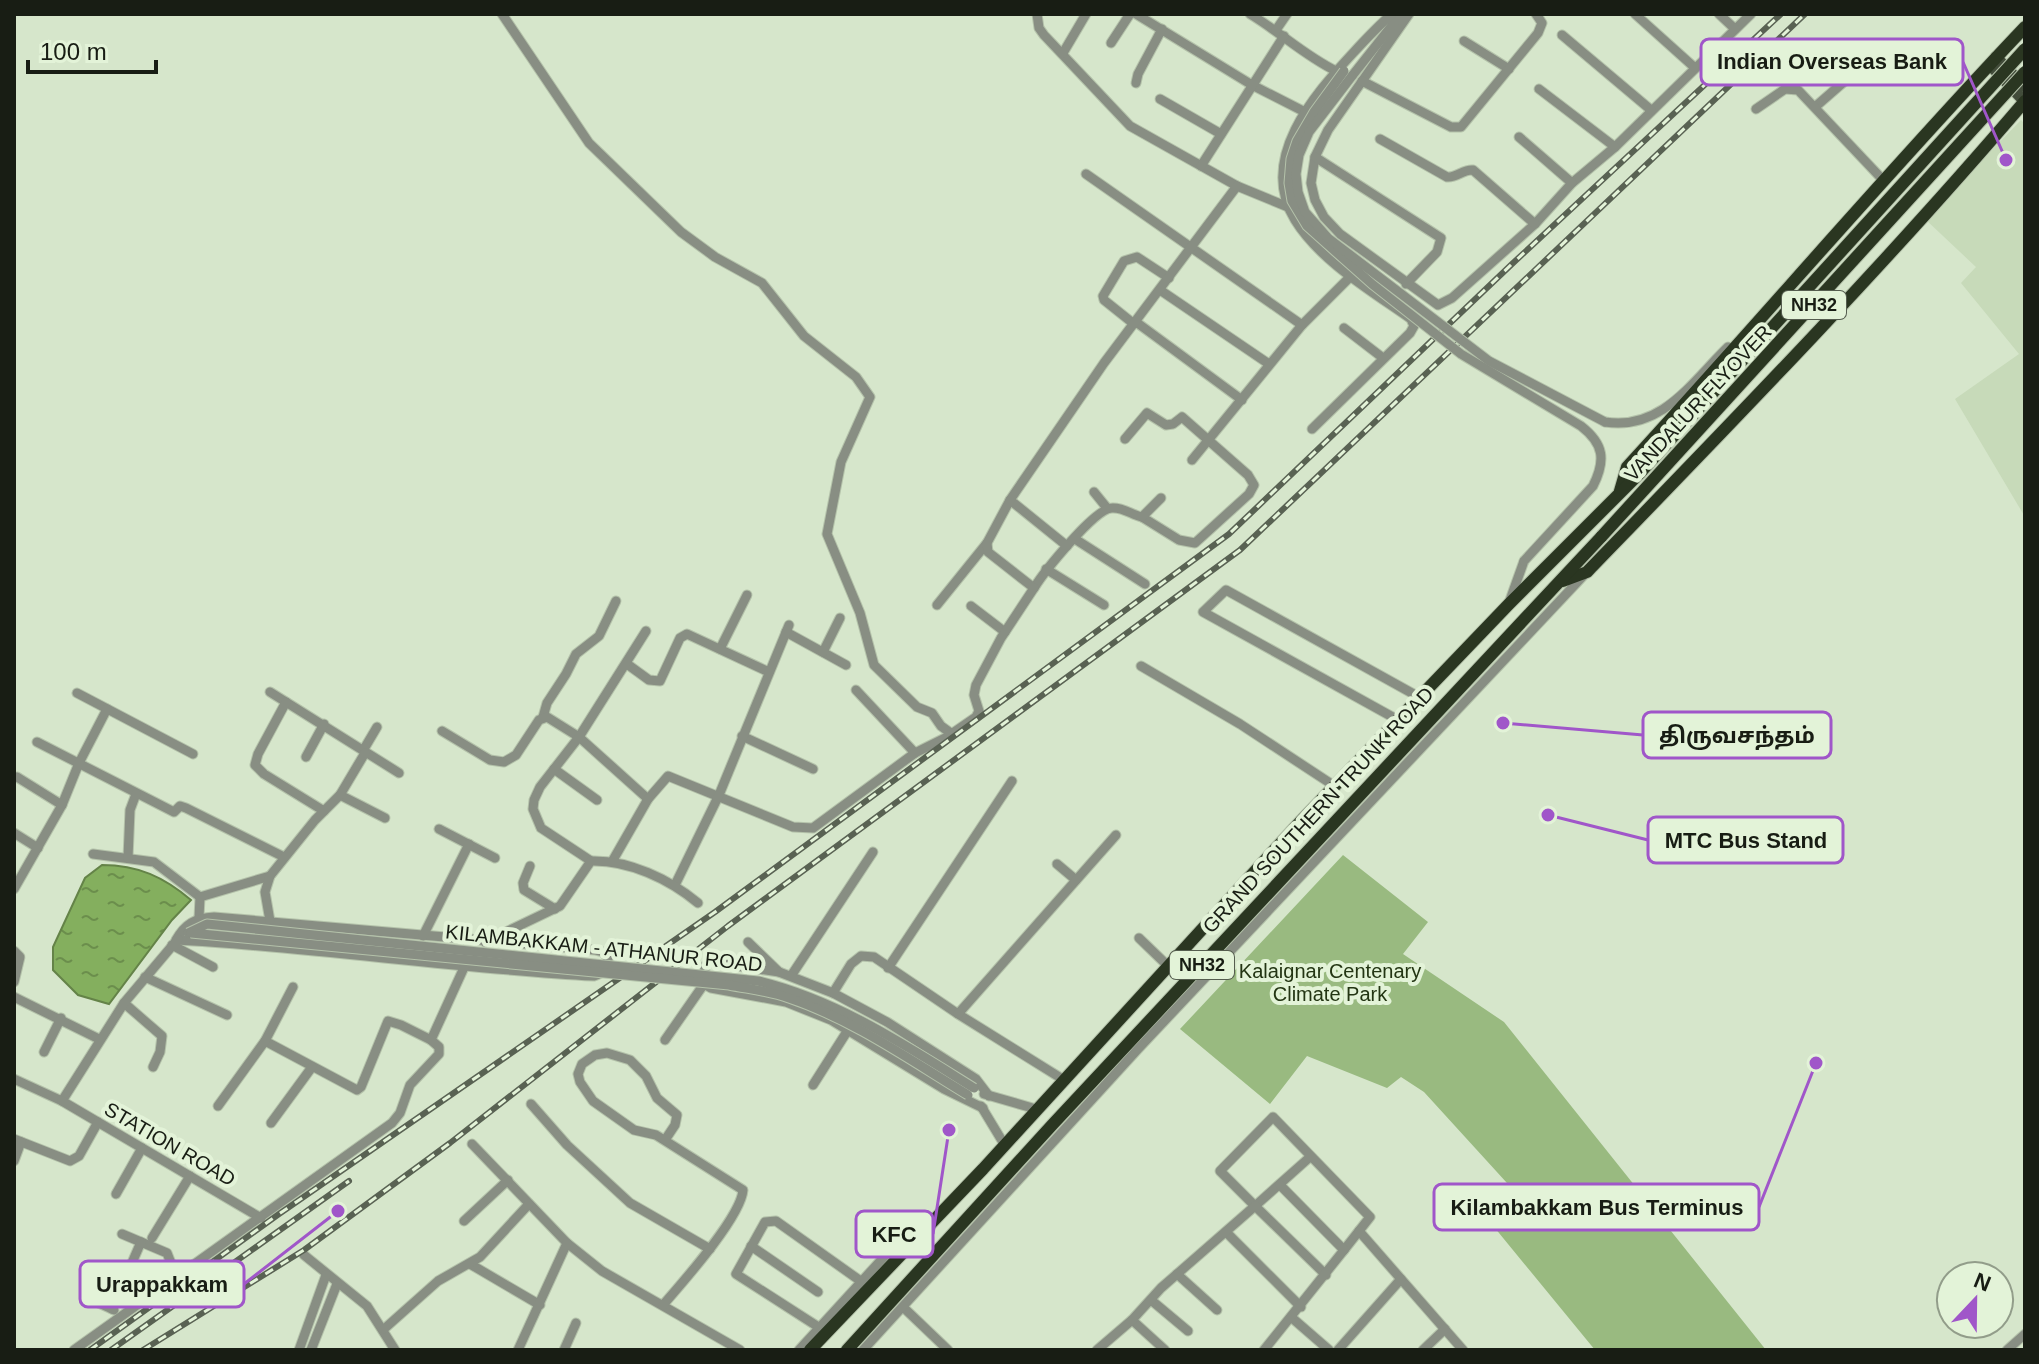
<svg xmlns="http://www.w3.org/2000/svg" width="2039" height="1364" font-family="Helvetica,'Noto Sans Tamil',sans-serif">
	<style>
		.built { fill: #c7dab9 }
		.park { fill: #99ba80 }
		.water { fill: url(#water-ripples); stroke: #648348; stroke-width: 2 }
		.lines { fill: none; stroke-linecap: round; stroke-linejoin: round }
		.minor-casing { stroke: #b4c2aa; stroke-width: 11 }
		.major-casing { stroke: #b4c2aa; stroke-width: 13 }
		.highway-casing { stroke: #b4c2aa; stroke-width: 14 }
		.minor { stroke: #888e83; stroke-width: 9 }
		.major { stroke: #424c3a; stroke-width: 11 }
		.highway { stroke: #2a3621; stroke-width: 12 }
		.rail-casing { stroke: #596253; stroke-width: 6 }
		.rail { stroke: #e3f3d8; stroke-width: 3; stroke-dasharray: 9; stroke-linecap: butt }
		.minor-bridge-casing { stroke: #b4c2aa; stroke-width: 11; stroke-linecap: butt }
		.highway-bridge-casing { stroke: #b4c2aa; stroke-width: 14; stroke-linecap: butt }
		.minor-bridge { stroke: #888e83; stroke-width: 9 }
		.highway-bridge { stroke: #2a3621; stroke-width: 12 }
		.labels { text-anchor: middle; stroke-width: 8; stroke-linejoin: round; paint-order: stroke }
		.shield { fill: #e3f3d8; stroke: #555d4f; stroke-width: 2 }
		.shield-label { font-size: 18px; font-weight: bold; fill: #181d14 }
		.street-label { font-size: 20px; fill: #181d14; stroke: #e3f3d8 }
		.park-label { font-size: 20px; fill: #233513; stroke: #e3f3d8 }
		.leader { fill: none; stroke: #a056c9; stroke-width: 3 }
		.callout-dot { fill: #a056c9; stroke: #e3f3d8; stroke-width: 3 }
		.callout { fill: #e3f3d8; stroke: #a056c9; stroke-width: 3 }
		.callout-label { font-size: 22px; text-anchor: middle; font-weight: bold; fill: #181d14 }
	</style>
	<defs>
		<pattern id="water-ripples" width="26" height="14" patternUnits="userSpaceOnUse" patternTransform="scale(2)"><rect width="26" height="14" fill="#84af5e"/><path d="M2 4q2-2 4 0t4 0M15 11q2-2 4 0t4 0" fill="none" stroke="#6b8e4c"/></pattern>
	</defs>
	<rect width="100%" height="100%" fill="#d6e6cb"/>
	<path class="built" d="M2021 120 2025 124V517L1955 399 2019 354 1961 283 1976 267 1925 219Z"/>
	<path class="park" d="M1343 855 1428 922 1403 954 1504 1022 1766 1350H1595L1490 1222 1517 1194 1424 1092 1401 1077 1387 1088 1307 1056 1270 1104 1180 1029Z"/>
	<path class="water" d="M102 865C138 865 164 877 191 900L172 920 109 1004 78 995 53 970V947L85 878Z"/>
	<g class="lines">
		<defs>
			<g id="minor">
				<path d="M502 14 589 143 681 232 715 257 762 283 804 336 856 377 870 397 841 462 827 534 860 613 874 665 917 707 932 713 941 726 952 734"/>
				<path d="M1037 14 1039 28 1044 35 1130 126 1237 186 1288 207"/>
				<path d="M1136 14 1252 85 1305 112"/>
				<path d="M1250 14C1280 32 1305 56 1336 71"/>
				<path d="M1409 14 1328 130 1315 157 1311 183 1315 200 1324 217 1340 234 1438 305 1452 298 1535 224 1572 183 1615 147 1751 14"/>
				<path d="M1635 14 1694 67"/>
				<path d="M1719 14 1735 29"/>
				<path d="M1276 30 1287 14"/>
				<path d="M1562 35 1651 110"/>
				<path d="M1464 41 1509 69"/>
				<path d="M1111 43 1130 14"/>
				<path d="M1063 53 1086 14"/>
				<path d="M1352 76 1401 14"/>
				<path d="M1362 81 1451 127H1461L1538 33 1542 23 1536 14"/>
				<path d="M1136 83 1138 74 1162 29"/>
				<path d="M1539 89 1615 147"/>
				<path d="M1160 99 1221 134"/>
				<path d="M1815 107 1854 73"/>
				<path d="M1756 109 1785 89 1798 90 1883 180"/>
				<path d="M1519 137 1572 183"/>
				<path d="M1380 139 1447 177C1457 178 1463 169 1473 170L1535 224"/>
				<path d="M1315 157 1441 238 1437 252 1406 284"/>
				<path d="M1201 166 1284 36"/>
				<path d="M1086 174 1302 325"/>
				<path d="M1160 290 1269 364"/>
				<path d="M1136 322 1242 400"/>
				<path d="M1134 324 1104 300 1103 296 1124 261 1137 257 1169 278"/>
				<path d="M1344 328 1383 358"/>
				<path d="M1605 422C1662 431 1692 382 1728 347"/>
				<path d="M1312 429 1410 333 1414 326 1411 319C1373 292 1320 261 1295 220 1258 159 1313 96 1353 53 1365 40 1378 26 1392 14"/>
				<path d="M1125 439 1147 413 1166 425 1173 424 1182 417 1248 475 1254 485 1249 494 1195 543 1179 540 1142 517"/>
				<path d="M1192 460 1302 325 1350 277"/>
				<path d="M1094 492 1107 508"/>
				<path d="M1010 500 1067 546"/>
				<path d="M1075 539 1145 584"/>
				<path d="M1046 569 1104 605"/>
				<path d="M1034 588C1044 572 1095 508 1112 508 1123 507 1132 515 1142 517L1161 498"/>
				<path d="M1510 600 1524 561"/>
				<path d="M937 605 987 543"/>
				<path d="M971 606 1005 632"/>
				<path d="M786 632 846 665"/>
				<path d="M720 649 747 595"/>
				<path d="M823 652 840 618"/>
				<path d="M627 664 649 680 660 681 680 638 687 634 769 672"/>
				<path d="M1141 666 1240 724 1336 787"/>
				<path d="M856 690 915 753"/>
				<path d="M270 692 399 773"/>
				<path d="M77 693 193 754"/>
				<path d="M286 702 258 754 255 765 264 774 324 811"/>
				<path d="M543 717 547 703 566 674 576 654 599 636 616 601"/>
				<path d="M1398 720 1203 612 1226 590 1419 697"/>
				<path d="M442 731 490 760 504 762 516 755 539 720 547 717 579 737 648 799"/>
				<path d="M742 736 813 769"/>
				<path d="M37 742 174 812 180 806 186 808 284 857"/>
				<path d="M364 749 377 727"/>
				<path d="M306 757 324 724"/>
				<path d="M554 769 597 800"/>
				<path d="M17 777 62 805"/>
				<path d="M340 795 385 818"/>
				<path d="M439 829 495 858"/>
				<path d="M14 833 38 848"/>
				<path d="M93 854 154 862 200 897 199 918"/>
				<path d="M128 858 130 810 136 794"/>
				<path d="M613 860 648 799 668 776 793 827 813 828 915 753 947 737 976 717 979 711 974 695 976 685 1001 638 1034 588 988 552 987 543 1010 500 1104 363 1237 186"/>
				<path d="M591 861 541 828 533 809 534 800 540 787 579 737 646 631"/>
				<path d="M1057 864 1076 880"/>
				<path d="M530 866 523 883 524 890 555 909"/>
				<path d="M675 885 719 795 789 625"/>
				<path d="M14 889 62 805 79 763 107 709"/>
				<path d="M200 897 270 876"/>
				<path d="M214 917 595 950 603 952 608 958C608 968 603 973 594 976 454 969 315 947 176 940 185 924 195 918 214 917Z"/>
				<path d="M270 921 265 892 270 876 315 820 340 795 365 753"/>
				<path d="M423 936 469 844"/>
				<path d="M1139 938 1168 966"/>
				<path d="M485 942 560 906 591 861C629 860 669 879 698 903"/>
				<path d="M748 942 779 972"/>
				<path d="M172 945 213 967"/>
				<path d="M14 951 20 957 14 982"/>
				<path d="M888 968 1012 781"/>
				<path d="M791 976 873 852"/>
				<path d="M145 977 227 1015"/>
				<path d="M833 993 851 964 861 956 874 957 958 1014 1064 1080"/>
				<path d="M14 997 99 1039"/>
				<path d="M124 1003 162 1036 160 1052 153 1067"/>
				<path d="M958 1014 1116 835"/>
				<path d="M665 1040 704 984"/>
				<path d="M265 1041 357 1090 361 1087 388 1021 401 1025 431 1040"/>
				<path d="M44 1052 61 1018"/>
				<path d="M14 1079 62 1101 124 1003 178 939"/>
				<path d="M813 1085 848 1030"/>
				<path d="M984 1094 1036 1109"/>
				<path d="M62 1101 261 1218"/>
				<path d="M531 1104 567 1145 630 1203 710 1249"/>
				<path d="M218 1106 265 1041 293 987"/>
				<path d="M981 1106 1004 1144"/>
				<path d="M983 1108 944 1089 831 1020 786 1002 711 988 704 984 705 966 709 962 779 972 833 993 887 1022 976 1079 989 1096"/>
				<path d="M271 1123 312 1067"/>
				<path d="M14 1139 70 1161 79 1156 98 1122"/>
				<path d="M472 1144 567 1243 602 1271 740 1350"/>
				<path d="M1310 1157 1255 1206 1220 1171 1273 1117 1370 1217 1344 1250"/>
				<path d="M14 1161 21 1142"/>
				<path d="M116 1194 142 1148"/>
				<path d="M464 1221 508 1180"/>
				<path d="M1359 1231 1463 1350"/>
				<path d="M1226 1232 1301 1307"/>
				<path d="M122 1234 167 1253 176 1276"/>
				<path d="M152 1238 190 1176"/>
				<path d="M751 1246 818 1292"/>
				<path d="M304 1255 367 1306 395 1350"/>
				<path d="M470 1264 540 1305"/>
				<path d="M106 1266 156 1290"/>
				<path d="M1177 1274 1217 1310"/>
				<path d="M92 1300 114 1310"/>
				<path d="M1151 1300 1188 1331"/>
				<path d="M663 1305C682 1283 741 1217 743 1190L656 1135 634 1130 593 1101 580 1082 578 1074 582 1064 595 1055 607 1053 630 1060 646 1076 657 1098 677 1115 675 1125 665 1140"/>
				<path d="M903 1307 948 1350"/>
				<path d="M112 1309 141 1242"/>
				<path d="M1291 1317 1329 1350"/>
				<path d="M1132 1320 1165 1350"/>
				<path d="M820 1328 736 1274 765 1222 776 1221 862 1282"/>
				<path d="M384 1329 438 1281 480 1257 529 1204"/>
				<path d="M74 1350 392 1123 400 1113 410 1085 439 1054V1047L431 1040 467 961"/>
				<path d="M299 1350 326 1275"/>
				<path d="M311 1350 337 1284"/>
				<path d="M518 1350 567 1243"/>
				<path d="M564 1350 576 1323"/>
				<path d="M799 1350 894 1246 921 1229"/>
				<path d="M863 1350 1138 1049 1585 574"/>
				<path d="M1097 1350 1132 1320 1161 1288 1255 1206 1326 1275"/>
				<path d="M1264 1350 1344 1250 1280 1185"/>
				<path d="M1338 1350 1401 1279"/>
				<path d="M1423 1350 1445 1329"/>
				<path d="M2007 1350 2025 1334"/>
			</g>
			<g id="major">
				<path d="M1996 57 2025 87"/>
				<path d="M1990 65 2025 102"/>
			</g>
			<g id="highway">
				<path d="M1620 491 1627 467C1761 321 1889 170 2025 27"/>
				<path d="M1563 581 1587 572C1736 418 1886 264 2025 101"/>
				<path d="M810 1350 983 1169 1301 821 1509 604 1640 473"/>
				<path d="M847 1350 1053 1124 1602 536"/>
			</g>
		</defs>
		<use href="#minor" class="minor-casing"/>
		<use href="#major" class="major-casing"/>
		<use href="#highway" class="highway-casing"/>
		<use href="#minor" class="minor"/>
		<use href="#major" class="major"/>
		<use href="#highway" class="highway"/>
		<defs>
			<g id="rail">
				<path d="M90 1350 279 1214 715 912 1229 534 1512 264 1781 14"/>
				<path d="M111 1350 349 1181"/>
				<path d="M143 1350 304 1250 450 1143 728 926 1240 550 1805 14"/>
			</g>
		</defs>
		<use href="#rail" class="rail-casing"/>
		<use href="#rail" class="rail"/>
		<defs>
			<g id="minor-bridge">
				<path d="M1344 71 1314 112 1297 141 1291 159 1289 183 1292 201 1307 226 1372 284 1461 354 1581 426C1604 444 1606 460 1593 486L1524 561"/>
				<path d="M1352 76 1309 132 1299 155 1296 174 1298 192 1305 212 1328 238 1489 361 1605 422"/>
				<path d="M188 933 207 924 758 981C837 1000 905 1045 974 1088"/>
				<path d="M191 933 729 985C749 989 770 991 789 998 854 1020 910 1060 968 1095"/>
			</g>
			<g id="highway-bridge">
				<path d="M1640 473 2025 49"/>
				<path d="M1602 536 2025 72"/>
			</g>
		</defs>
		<use href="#minor-bridge" class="minor-bridge-casing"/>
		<use href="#highway-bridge" class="highway-bridge-casing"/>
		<use href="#minor-bridge" class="minor-bridge"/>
		<use href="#highway-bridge" class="highway-bridge"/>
	</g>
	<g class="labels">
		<g class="shield">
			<rect x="1782" y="291" width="64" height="28" rx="6"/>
			<rect x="1170" y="951" width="64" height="28" rx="6"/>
		</g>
		<g class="shield-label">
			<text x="1814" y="311">NH32</text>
			<text x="1202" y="971">NH32</text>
		</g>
		<g class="street-label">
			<text transform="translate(1698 403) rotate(-47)" y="7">VANDALUR FLYOVER</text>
			<text transform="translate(1318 810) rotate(-47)" y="7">GRAND SOUTHERN TRUNK ROAD</text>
			<text transform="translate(604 948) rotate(6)" y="7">KILAMBAKKAM - ATHANUR ROAD</text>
			<text transform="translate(170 1144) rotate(30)" y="7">STATION ROAD</text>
		</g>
		<g class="park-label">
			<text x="1330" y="978">Kalaignar Centenary<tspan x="1330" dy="23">Climate Park</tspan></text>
		</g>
	</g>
	<path class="leader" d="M2006 160L1963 62M1503 723L1643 735M1548 815L1648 840M1816 1063L1759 1207M949 1130L933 1234M338 1211L244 1284"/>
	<g class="callout-dot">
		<circle cx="2006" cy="160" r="8"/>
		<circle cx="1503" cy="723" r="8"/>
		<circle cx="1548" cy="815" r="8"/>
		<circle cx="1816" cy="1063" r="8"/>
		<circle cx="949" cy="1130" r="8"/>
		<circle cx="338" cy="1211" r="8"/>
	</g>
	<g class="callout">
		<rect x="1701" y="39" width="262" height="46" rx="8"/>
		<rect x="1643" y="712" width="188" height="46" rx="8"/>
		<rect x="1648" y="817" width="195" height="46" rx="8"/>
		<rect x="1434" y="1184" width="325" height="46" rx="8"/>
		<rect x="856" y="1211" width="77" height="46" rx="8"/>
		<rect x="80" y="1261" width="164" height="46" rx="8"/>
	</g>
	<g class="callout-label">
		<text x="1832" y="69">Indian Overseas Bank</text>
		<text x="1737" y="743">திருவசந்தம்</text>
		<text x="1746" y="848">MTC Bus Stand</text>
		<text x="1597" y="1215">Kilambakkam Bus Terminus</text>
		<text x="894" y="1242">KFC</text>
		<text x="162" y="1292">Urappakkam</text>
	</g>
	<rect width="2039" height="1364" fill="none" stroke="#181d14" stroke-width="32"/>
	<g transform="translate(1975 1300) rotate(22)"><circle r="38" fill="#e3f3d8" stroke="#929d8a" stroke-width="2"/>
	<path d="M0-6L14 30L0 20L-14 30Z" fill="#a056c9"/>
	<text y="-12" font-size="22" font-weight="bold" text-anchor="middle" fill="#181d14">N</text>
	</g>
	<path d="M28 60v12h128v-12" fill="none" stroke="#181d14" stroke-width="4"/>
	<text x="40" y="60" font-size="24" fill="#181d14" stroke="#e3f3d8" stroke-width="6" paint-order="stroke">100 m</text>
</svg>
